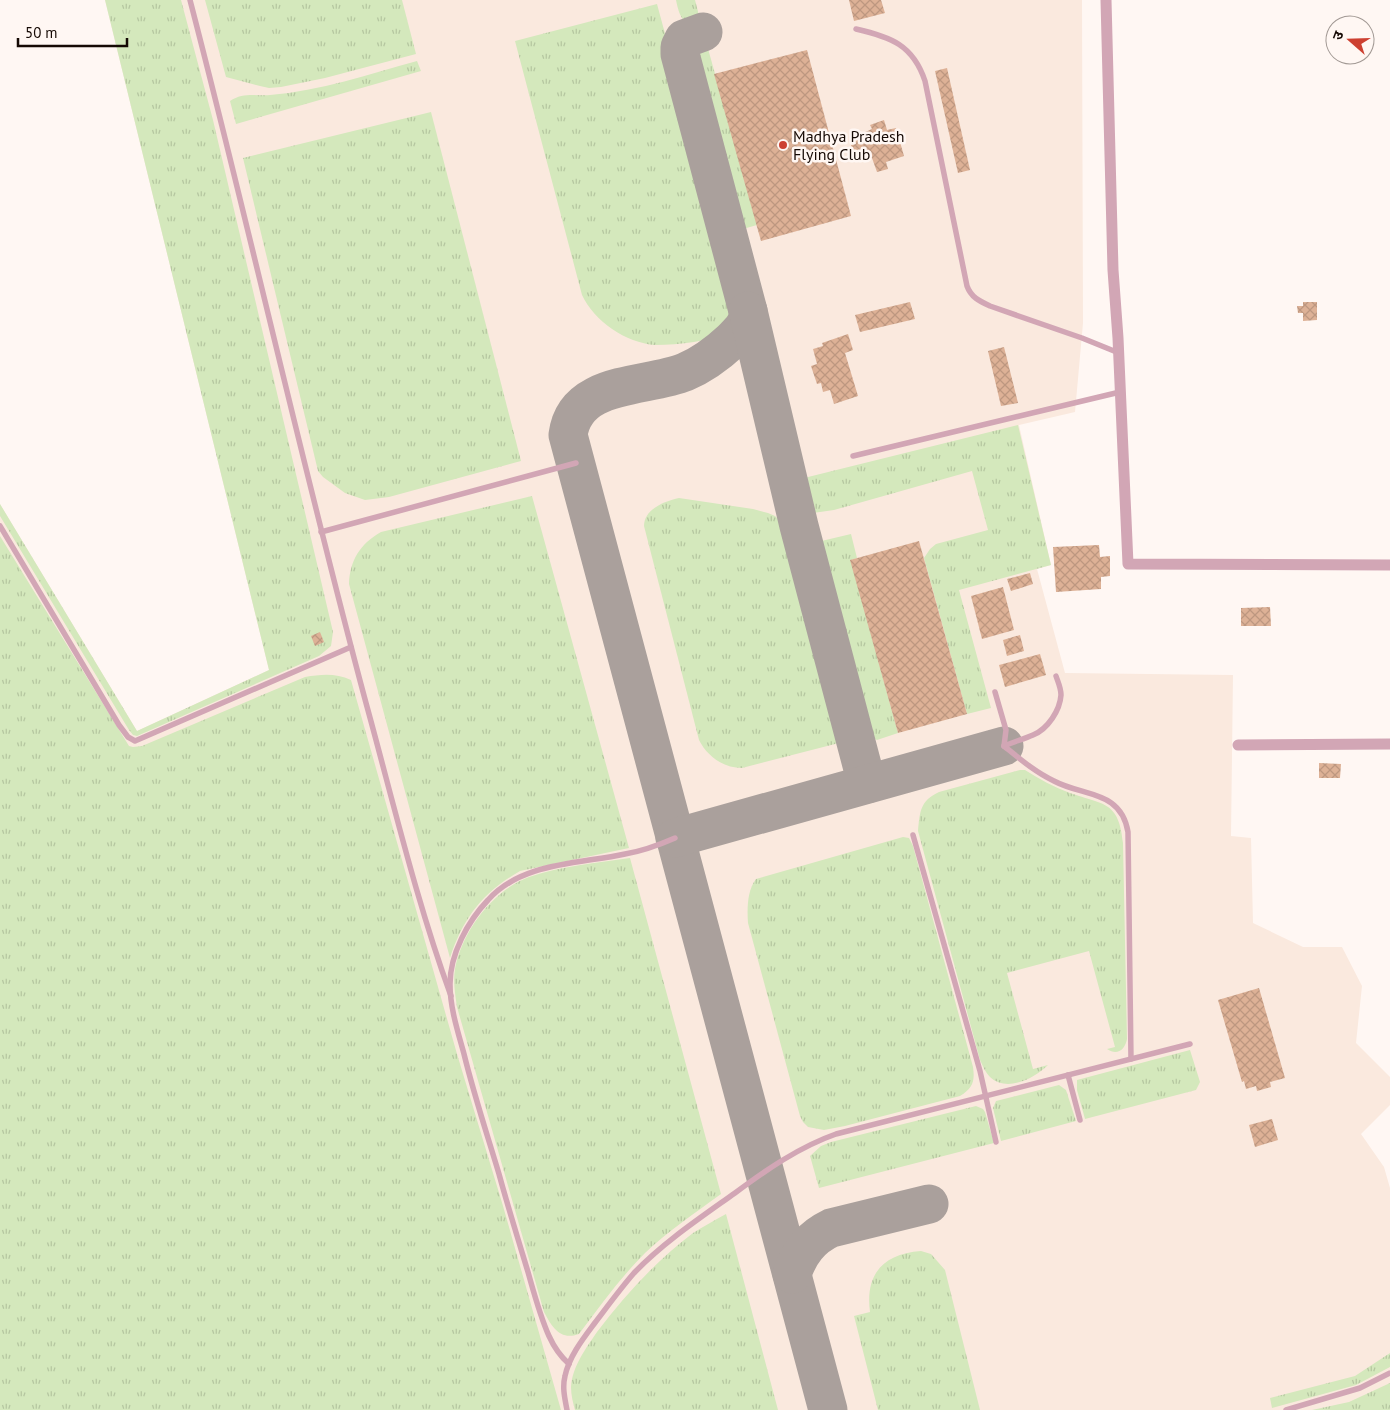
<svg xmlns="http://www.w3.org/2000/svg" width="1390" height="1410" font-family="'PT Sans','Noto Sans Devanagari',sans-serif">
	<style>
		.built { fill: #fae9de }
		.grass { fill: url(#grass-tufts) }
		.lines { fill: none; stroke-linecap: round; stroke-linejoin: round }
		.taxiway { stroke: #aaa09c; stroke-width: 39 }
		.building { fill: url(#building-cross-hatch) }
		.lane { stroke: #d2a6b5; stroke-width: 5.5 }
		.street { stroke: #d2a6b5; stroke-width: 11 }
		.poi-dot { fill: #cd4031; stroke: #fff7f3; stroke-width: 2 }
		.labels { text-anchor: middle; stroke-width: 5; stroke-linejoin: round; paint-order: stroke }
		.poi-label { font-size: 16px; fill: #150904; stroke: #fff7f3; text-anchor: start }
	</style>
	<defs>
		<pattern id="grass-tufts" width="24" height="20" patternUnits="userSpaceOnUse" patternTransform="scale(1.25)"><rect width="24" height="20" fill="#d4e8bc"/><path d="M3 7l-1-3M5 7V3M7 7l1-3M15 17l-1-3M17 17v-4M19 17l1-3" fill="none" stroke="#b5c6a0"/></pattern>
		<pattern id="building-cross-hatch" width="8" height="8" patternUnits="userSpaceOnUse" patternTransform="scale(1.25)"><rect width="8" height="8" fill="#ddb196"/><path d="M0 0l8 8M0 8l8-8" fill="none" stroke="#bd9780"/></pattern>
	</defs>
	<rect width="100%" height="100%" fill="#fff7f3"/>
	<path class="built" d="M105 0H1082L1083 323 1075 412 1019 425 1051 565 1037 569 1065 673 1233 675 1231 836 1251 838 1253 923 1303 947H1342L1362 986 1356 1043 1390 1077V1105L1361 1134 1384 1167 1390 1188V1410H0V504L137 731 269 670Z"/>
	<g class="grass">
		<path d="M105 0H181L213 120 333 632 331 646 319 656 137 736 133 735 129 730 0 516V504L137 731 269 670Z"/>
		<path d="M205 0H402L416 54 325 78 281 87 269 88 260 86 226 77Z"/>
		<path d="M676 0H695L701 23C682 28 679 14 676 0Z"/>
		<path d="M657 4 734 289C735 301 734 320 725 330 718 338 704 340 694 342 681 344 668 345 655 345 626 343 594 321 582 295L515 41Z"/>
		<path d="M707 45 757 225 736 231 692 65 695 50Z"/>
		<path d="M417 61 421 71 236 124 230 101C243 92 256 96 270 95 320 91 369 74 417 61Z"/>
		<path d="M431 112 521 461 389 497 365 500 345 493 323 477 318 471 243 158Z"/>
		<path d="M1018 425 1051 565 959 590 991 708 967 714 924 558 930 549 936 544 988 530 972 471 834 510 813 513 808 501 804 478Z"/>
		<path d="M532 496 629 848 520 871C483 892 463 918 450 958L349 584C350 560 360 544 381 532Z"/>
		<path d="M679 498 753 509 768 513 775 516 790 530 801 559 844 734 841 740 835 744 742 768C723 768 707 756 699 740L644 526C644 509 665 501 679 498Z"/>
		<path d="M851 534 857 558 851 560 898 733 877 740 869 736 865 728 813 543Z"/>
		<path d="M0 536 129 746 133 747 142 746 305 677C322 674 336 673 351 680L457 1054 503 1206 561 1410H0Z"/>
		<path d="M1020 770H1025C1039 779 1054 787 1070 793 1104 805 1119 801 1123 843L1127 1039C1125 1050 1117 1056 1107 1049L1115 1047 1089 951 1007 973 1033 1069 1048 1065C1035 1078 1007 1093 990 1077 985 1072 983 1066 980 1060L918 831C920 811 920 801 939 792Z"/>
		<path d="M903 837 909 838 913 846 973 1067C975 1081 973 1088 960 1096L845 1126 824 1130 808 1127 803 1122 800 1116 748 923C747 909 747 891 756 879Z"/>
		<path d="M630 858 721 1194C695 1213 668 1231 645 1253 620 1278 600 1306 579 1334 560 1341 552 1327 544 1312L457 1007C455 994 453 981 455 969 462 931 493 890 529 877 561 866 597 863 630 858Z"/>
		<path d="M1190 1050 1200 1082 1196 1090 1085 1119 1077 1090V1080Z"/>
		<path d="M1059 1085 1066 1090 1076 1121 1001 1141 993 1108 996 1101Z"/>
		<path d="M976 1106 983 1109 985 1112 994 1143 819 1188 810 1156 821 1146 831 1142Z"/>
		<path d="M726 1214 778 1410H575C573 1403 571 1395 571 1387 572 1367 586 1348 597 1332 625 1295 656 1261 693 1233 704 1226 715 1220 726 1214Z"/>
		<path d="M921 1251 931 1254 945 1270 980 1410H878L854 1316 870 1312C865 1274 883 1254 921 1251Z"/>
		<path d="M1390 1353V1367L1356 1385 1272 1408 1270 1398 1355 1376Z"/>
		<path d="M1390 1383V1410H1312L1349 1402Z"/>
	</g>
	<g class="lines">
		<g class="taxiway">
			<path d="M703 32 684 39 680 47V54L748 311C749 324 741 331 732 340 719 352 702 365 685 372 645 388 575 380 568 435L828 1410"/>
			<path d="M748 311 799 526 867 784"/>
			<path d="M675 838 1004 746"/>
			<path d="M792 1274C799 1253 810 1238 831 1228L929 1204"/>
		</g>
	</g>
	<g class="building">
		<path d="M849 0H881L885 13 854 21Z"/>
		<path d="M807 50 851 216 761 241 714 74Z"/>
		<path d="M947 68 970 170 958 173 935 71Z"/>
		<path d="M884 120 887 130 896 128 904 156 886 162 888 169 877 172 872 158 863 161 861 154 854 156 851 145 856 144 854 137 872 129 870 125Z"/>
		<path d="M910 302 915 319 860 332 855 315Z"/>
		<path d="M1303 302H1317V320L1303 321V313H1298L1297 306H1303Z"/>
		<path d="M848 334 853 350 845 353 858 396 834 404 830 390 823 392 821 383 817 384 811 366 817 364 813 349 823 346 822 343Z"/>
		<path d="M1004 347 1018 403 1001 406 988 351Z"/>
		<path d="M919 541 967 714 898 733 850 560Z"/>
		<path d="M1099 545 1100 557 1110 556V576L1101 577V589L1056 592 1053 547Z"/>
		<path d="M1030 573 1033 584 1011 591 1007 579Z"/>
		<path d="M1003 587 1014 630 982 639 971 596Z"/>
		<path d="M1270 607 1271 626H1241V608Z"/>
		<path d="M320 632 324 642 315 646 311 636Z"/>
		<path d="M1020 635 1024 651 1007 656 1003 640Z"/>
		<path d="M1040 654 1046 675 1005 687 999 665Z"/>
		<path d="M1319 763 1341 764 1340 778H1319Z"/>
		<path d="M1259 988 1285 1078 1270 1082 1271 1087 1257 1091 1256 1086 1246 1089 1244 1081 1242 1082 1218 1000Z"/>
		<path d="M1272 1119 1278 1140 1255 1147 1249 1125Z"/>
	</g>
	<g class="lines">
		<g class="lane">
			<path d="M190 0C251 234 303 469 366 703 393 801 416 900 451 996"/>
			<path d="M856 29C891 37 913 45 925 81L967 286C971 297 979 301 990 306L1082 338 1119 353"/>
			<path d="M853 456 1120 392"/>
			<path d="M0 526 119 725 128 737 135 741 351 647"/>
			<path d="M321 532 576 463"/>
			<path d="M995 692 1006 730 1004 746"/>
			<path d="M1004 746C1020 759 1035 772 1054 781 1084 797 1121 790 1128 832L1131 1059"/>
			<path d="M1004 746C1013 742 1024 739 1033 735 1048 729 1060 710 1061 695 1061 688 1058 682 1056 676"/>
			<path d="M913 835 980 1071 996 1142"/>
			<path d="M1068 1075 1080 1120"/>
			<path d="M569 1364C560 1356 554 1347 549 1336 540 1316 534 1293 528 1272 518 1239 508 1207 499 1174 487 1134 474 1095 464 1054 458 1032 450 1008 450 984 450 954 468 921 488 900 522 862 579 864 625 854 643 851 659 845 675 838"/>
			<path d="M567 1410C565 1399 562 1388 565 1376 569 1357 582 1340 594 1324 607 1307 620 1289 634 1273 664 1242 700 1218 735 1193 766 1170 799 1147 836 1134L1190 1044"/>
			<path d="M1286 1410 1360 1388 1390 1373"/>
		</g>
		<g class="street">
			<path d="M1106 0 1113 270 1118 338 1128 564 1390 565"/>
			<path d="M1238 745 1390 744"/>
		</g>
	</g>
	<circle class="poi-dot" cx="783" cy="145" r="5"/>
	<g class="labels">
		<g class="poi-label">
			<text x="793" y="142">Madhya Pradesh<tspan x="793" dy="18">Flying Club</tspan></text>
		</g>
	</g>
	<g transform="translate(1350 40) rotate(290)"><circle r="24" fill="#fff7f3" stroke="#a19893"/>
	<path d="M0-4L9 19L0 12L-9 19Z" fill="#cd4031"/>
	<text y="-8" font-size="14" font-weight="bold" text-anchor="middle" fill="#150904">उ</text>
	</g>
	<path d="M18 38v8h109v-8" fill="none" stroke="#150904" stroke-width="2.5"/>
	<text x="25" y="38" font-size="15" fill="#150904" stroke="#fff7f3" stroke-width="4" paint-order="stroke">50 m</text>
</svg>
